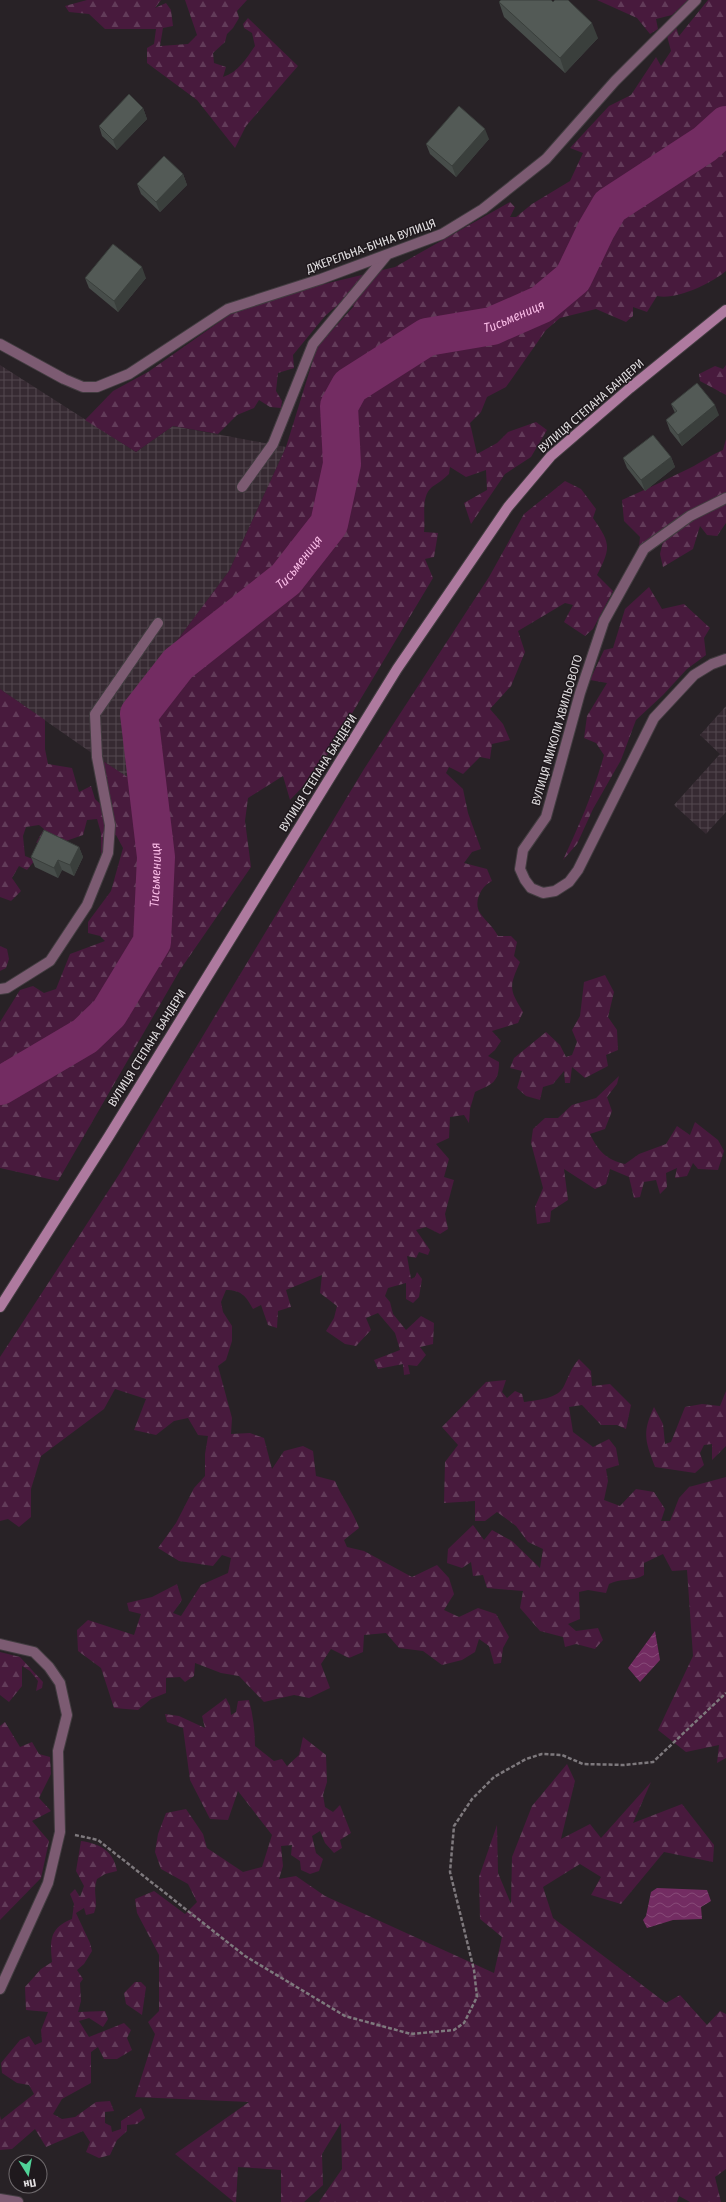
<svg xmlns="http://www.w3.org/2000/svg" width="726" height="2202" font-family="'Fira Sans Condensed',sans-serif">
	<defs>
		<pattern id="industrial-grid" width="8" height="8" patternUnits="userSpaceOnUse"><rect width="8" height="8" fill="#362a32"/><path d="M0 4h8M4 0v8" fill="none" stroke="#53484f"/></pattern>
		<pattern id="forest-firs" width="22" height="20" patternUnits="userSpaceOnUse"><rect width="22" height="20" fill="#481a3d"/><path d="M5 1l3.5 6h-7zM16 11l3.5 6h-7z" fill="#623b59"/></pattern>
		<pattern id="water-waves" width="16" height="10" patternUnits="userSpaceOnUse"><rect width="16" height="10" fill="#732c62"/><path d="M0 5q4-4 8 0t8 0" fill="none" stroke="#874a78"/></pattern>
	</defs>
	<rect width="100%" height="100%" fill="#282226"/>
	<path fill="url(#industrial-grid)" d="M0,365l136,87 37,-26 113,21 -57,124 -98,131 1,79 -132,-92z
		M726,706v106l-20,22 -32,-29 46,-51 -20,-19z"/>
	<path fill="url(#forest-firs)" d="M87,0h74l-6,8 11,-5 5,7 2,16 -10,2 -3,18 28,-2 9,-9 -12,-35h62l-10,11 2,7 -6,10 -6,6 -2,8 -12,11 1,10 12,4 -3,10c15,-5 23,-18 32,-31l-3,-13 -8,-5 -1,-4 5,-6 50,48 -52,60 -11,22 -38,-48 -50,-37v-15l7,-4 2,-15h-51l-16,-15 -20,-2 -4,-6z
		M597,0h91l-16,15 -16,4 2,10 -8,5 -13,-16z
		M708,0h18v271c-16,13 -49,29 -69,25l-10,16 -14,-5v9l-7,6 -30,-13 -36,9 -14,12 -40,57 -19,10 -6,15 -11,11 7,31 20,-11 11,-11 28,-10 11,8 -16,27 -26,17 -34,50 -7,-21 23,-13 -1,-20 -20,7 -16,-10 -1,7c-5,5 -11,9 -17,13 -12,10 -6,31 -8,45l14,1 -4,24 -9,2 8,19 -116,194 -27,28 -7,-24 -35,22 -3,23 6,46 -71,103 -122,211 -58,-13v-146l20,-32 13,-4 11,7 12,-4 14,-35 35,-13 -5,-5 -12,-3v-11l23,-31 12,-43 -7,-13 -9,2 -2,17h-4v-21l-4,-14 -10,1 -4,15 -17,6 -20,-1 -10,3 8,-14 -5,-4 -13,2 -3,9 2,20 10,4 -8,10 -8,-4 -7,12 9,13 -10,10 -11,-4v-208l45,31v29l3,15 24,4 7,24 12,-6 4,13 18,17 -10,-55 29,19 -1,-78 98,-131 57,-124 31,-100 37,-41 -13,-4 -16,14 -32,39 1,13 -16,5 -2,18 6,10 -1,7 -11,-1 -11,-7 -5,8 -17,7 -19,19 -45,-8 -37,26 -51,-32 28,-29 35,-19 84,-59 59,-21 104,-25 115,-65 5,5 -5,10h6l16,-13 38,-23 13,-28 -13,-5 39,-42 22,-11 25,-38 5,9 10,-15 -4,-15 9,-9 3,9z
		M726,365v30l-26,-14 -1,-7 16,-8 8,3z
		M726,439v84l-9,13 -10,-1 -7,-9 -7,23 -30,18 -3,-13 3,-13 -24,6 1,-10 -16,-16 -2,-21c23,-10 45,-21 68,-32 12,-6 21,-13 33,-18z
		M565,481l16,8 15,20 -3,9c18,26 18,29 4,57l16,16 -20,38 -8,7 -21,-14 9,-17 -8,-2 -47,28 7,21 -14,34 -21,23 13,15 7,16 -18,4 -2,15 -10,-2 -17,17 -14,-7 -3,6 17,16 5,24 13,36 -9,3 -8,11 23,6 5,12c-11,5 -19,21 -12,32 6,9 12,12 18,23h13l6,6 -3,14 6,6c-11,25 -11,27 3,50l-5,11 -26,8 9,10 -6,9 -7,6 11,6c0,21 -7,22 -24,30l-5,17 -1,14 -5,-8 -14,2 -1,21 -13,6 13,15 -5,18 10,3 -9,34 3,15 -8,5 -14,-7 -10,3 14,20 -2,5 -9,-3 -3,6 -9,-2 4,23 4,-2 2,-5 5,7 -3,18 -6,6 -7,-4v-16l-18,5 -3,8 5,6 3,12 13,16 15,-14 13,7 -1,21 -13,3 6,8 -9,11 -9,-1 2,9 -6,1 -1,-11 -25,5 -4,-9 26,-10 -5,-17 -17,-20 -12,5 5,12 -15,16 -11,-2 -19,-13 8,-13 3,-12 -17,-13 2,-18 -36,15 5,17 -13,4 -1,17 -9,-3 -7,-20 -8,4c-7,-13 -12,-19 -27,-19l-5,12 2,10 9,14v15l-6,19 -8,6 14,52 -1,16 19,-1 14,5 8,31 12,-18 19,-5 10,5 3,25 19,5c7,17 18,30 24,47l-15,12 3,7 17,4 48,26 25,-12 12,13 5,16 -10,16 15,7 19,-9 18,6 13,23 -6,11 -2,15 -7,1 -5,-18 -10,-7 -4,13 -13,8 -20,5 -19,-14 -24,-3 -13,-15 -22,2 -1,17 -14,6 -18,-9 -10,15 9,24 -21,10 -15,-3 -30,7 -25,-26 -18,-3 -26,-10 -1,13 -9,6 -5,-5 -14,1v15l-15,6 -13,11 -24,-2 -13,-40 -23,-17 -1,-21 11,-10 46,15 7,-21 -12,-3 -2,-8 25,-6 25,-13 5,16 -9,13 8,3 20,-31 27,-12 3,-15 -9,-3 -9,11 -34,-5 -21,-13 18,-25 18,-35 11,-12v-22l3,-18 -10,-1 -10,-17 -14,3 -18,14 -22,-5 12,-31 -31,-10 -11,20 -63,47 -10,33v28l-12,10 -11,-8 -8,2v-164l122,-187 242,-401 125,-192 35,-63z
		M649,587l13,22 22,-5 26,24 -6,10 2,17 -19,14 -24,26 -27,25 -15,40 -28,49 -16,35 -14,16c16,-34 31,-69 41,-105l-8,-12 -12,-5 3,-22 20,-33 -17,-3 14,-30 9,-2 12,-39z
		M0,946l7,3 2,10 -3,9 -6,3z
		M605,975l9,17 -6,25 9,13 1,20 -12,5 2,11 -23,12 -13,-11 -2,16h-5l-1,-12 -11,13 -10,3 -3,13 -14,-4 -9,-8 5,-17 -12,-3 4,-10 32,-26 14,13 6,12 6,-2 5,-13 -5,-12 8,-14 4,-34z
		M619,1076l-2,8 -10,13 5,14 -7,18 -15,5c8,17 17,26 35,30l14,-10 27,-10 11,-18 13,9 5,-13 23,18 6,11 -6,19 -20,-1 -5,-6 -6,13 -12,2 2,-10 -11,5 1,14 -7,7 -4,-14 -12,2 -4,15 -6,1 -5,-21 -19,-8 -4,15 -11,5 -31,-20 4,31 -17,11 -1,11 -13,2 -2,-17 8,-19 -12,-45 2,-14 12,-11h13l14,-13 24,-7z
		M579,1359l12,12 1,15 18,-2 21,21 -5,24 -9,-4h-16l-19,-20 -13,2 4,25 20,15 16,-8 7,9 3,17 -13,4 2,12 -4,19 16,6 16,-17 18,3 11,17 -4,12h9l9,-23 10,-11 37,-10v281l-9,5 2,-18 -33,7 -28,-22 35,-74 -6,-86 -15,1 -9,-17 -19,9v12c-11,7 -24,3 -35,9l-3,9 -18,-3 -9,2 1,27 -12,5 8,7 22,-3 5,12 -8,9 -19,-5 -11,3 -2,-10 -23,-6 -20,-23 3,-17 -36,-3 -4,-13 -10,1 -2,-14 -9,6 -15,-5 1,-14 25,-24 11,15 8,-10 20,11 28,27 3,-19 -15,-7 -12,-16 -19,-14 -12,9h-10v-20l-31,2 1,-41 13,-17 -16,-18 44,-45 20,-2 -4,12 5,6 8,-7 7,3 2,8c13,-2 34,-3 40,-16 5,-10 7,-18 15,-27z
		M726,1391v55l-14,14v-16l-8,1 -4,8 4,12 -9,8 -40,-6c-10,-27 -13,-34 -1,-60l9,17 2,20 6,-2 14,-35 17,-3 18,2z
		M0,1652l20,5 23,25 -1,6 -6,3 2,-10 -8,-10 -8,-5v20l-13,16 -9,-7z
		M226,1698l4,8 1,9 5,-3 2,-11 11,-1c4,15 6,31 6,46l19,15 8,-2 5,7 12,-11 4,-18 23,18 1,27 -4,13 2,12 8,5 7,-7 11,28 -11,7 2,8 -8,5 -9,-10 -5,-12 -8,5 4,17 7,6 -4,12 -9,3 -9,-4 -1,-9 -9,-6 1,-10 -11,1 2,20 -4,13 17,-3 29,20 169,77 8,-36 -22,-18 -1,-42 18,-52 1,48 13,31 1,-47 20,-51 35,-42 8,17 -14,58 29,-15 11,14 50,-56 -18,41 49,-19 32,41 -1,17 -49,-10 -43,52 -30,-9 10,-18 -21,-13 -37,23 10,31 113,85 14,-8 27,30 13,-14 6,3v155l-11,8 6,25h-31l-11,-6 -2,6h-358l23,-33 -1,-46 -19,31 1,31 -19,17h-23v-32l-43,-3 -2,35h-2l-59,-48 74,-52 -114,-5 20,-63 -7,-12 11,-11v-56l-22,-42 -2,-14 19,-8 31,23 12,-12 -9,-18 -27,-15 -6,-17 3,-18 8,-21 20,-4 17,25 4,14 36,24 19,-5 10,-32 -34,-44 -10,29 -18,-1 -20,-39 -7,-52 -16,-6 -2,-8 14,2 26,12 -3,-12z
		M5,1722l15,25 12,-5 7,12 11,3 1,17 -12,24 12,13 -19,10 17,20 -8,37 -41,42v-194z
		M81,1841c20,3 32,10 36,30l-12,3 -8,5c-5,15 2,21 -3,34l-8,2 -2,-7 -8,5 14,30 2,8 -8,13 -7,6 6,9 -3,4 1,18 -3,11 27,-1 3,8 -5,8 -14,-9 -10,3 10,16 35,-14 7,7 -4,8 5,12 -15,9h-13l-6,-12 -7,5v31l-29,16 -9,15 9,5 13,-2 21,-15 14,-1 4,10 -9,1v11l6,3 1,6 9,-3v-8l20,-13 4,10 -8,6 -10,1v6l-10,9 -7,15 -11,3 -13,-6 4,-10 -7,-11 -37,16 -11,-18 -23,20 -12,1v-34l1,4 33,-26 -5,-9 -12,-2 -15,-10 -1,-10 19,-23 9,-4 6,9 7,-3 -1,-12 7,-18 -22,-2 -1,-23 16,-18 11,-7c-2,-21 -3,-34 20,-43l2,-15 -4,-10 5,-5 5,8 4,-11 -8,-15z
		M135,1982h6l5,5 -4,28 -16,-11 -2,-11z"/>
	<path fill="url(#water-waves)" d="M655,1631l5,29 -20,22 -12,-14z
		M657,1888l50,2 4,11 -10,6 1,12 -29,1 -26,8 -4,-8 3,-4 5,-24z"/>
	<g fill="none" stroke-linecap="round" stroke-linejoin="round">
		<path stroke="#732c62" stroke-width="38" id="s1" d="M0,1086l85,-50 24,-23 43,-71 4,-85 -17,-143 39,-50 108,-85 43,-55 13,-60 -3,-58 11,-20 77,-49 65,-11 50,-22 31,-26 23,-48 14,-24 95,-62 21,-19"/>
		<g stroke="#423c40" stroke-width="12">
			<path id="service" d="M242,487l31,-43 40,-100 73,-88
				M0,989l7,-1 43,-27 37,-56 21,-52 2,-28 -13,-68 -2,-43 63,-91
				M0,1644l34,8 15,15 11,16 7,32 -9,36 2,81 -12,51 -48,106
				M0,2199l18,3"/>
		</g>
		<g stroke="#423c40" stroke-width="12">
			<path id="minor" d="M0,344l64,35 19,8h14l32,-13 99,-65 93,-30 121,-45 41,-25 63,-50 69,-78 81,-81
				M726,498l-36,18 -46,33 -40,72 -24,72 -34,124 -23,33 -3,19 5,11 6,8 12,5 12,-2 14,-9 9,-12 76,-152 40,-43 18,-11 14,-5"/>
		</g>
		<g stroke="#423c40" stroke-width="12">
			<path id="secondary" d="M0,1307l109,-171 288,-467 111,-162 43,-51 79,-68 96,-78"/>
		</g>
		<path stroke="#7e797d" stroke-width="2.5" stroke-dasharray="4 2" stroke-linecap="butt" d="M75,1835l23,5 147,116 100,60 66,18 43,-4 10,-7 13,-26 -3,-27 -24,-98 4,-46 18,-27 22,-22 32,-18 16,-5 20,1 21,9 41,1 29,-3 73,-69"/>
		<use href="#service" stroke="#7c5b72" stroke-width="10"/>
		<use href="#minor" stroke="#7c5b72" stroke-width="10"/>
		<use href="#secondary" stroke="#ae7a9f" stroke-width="10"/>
	</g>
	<path fill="#474d4a" d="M499,2l99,36 -33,35 -61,-56z
		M143,108l4,11 -30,31 -15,-14 -3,-10z
		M489,139l-33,38 -26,-23 -4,-10z
		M183,174l4,11 -27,27 -19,-18 -4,-10z
		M85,278h61l-28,34 -29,-24z
		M671,404l48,11 -37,31 -12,-15 -4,-11 9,-7z
		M671,457l4,10 -30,24 -18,-23 -4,-10z
		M79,847l4,10 -9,19 -12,-6 -4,8 -23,-11 -4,-10z"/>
	<path fill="#3a3f3c" d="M592,23l6,15 -33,35 -5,-15z
		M143,108l4,11 -30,31 -4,-10z
		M485,129l4,10 -33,38 -4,-11z
		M183,174l4,11 -27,27 -4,-10z
		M142,267l4,11 -28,34 -4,-11z
		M715,405l4,10 -37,31 -4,-11z
		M671,457l4,10 -30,24 -4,-11z
		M79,847l4,10 -9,19 -4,-11z
		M58,860l4,10 -4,8 -4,-10z"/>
	<path fill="#535a56" stroke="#3a3f3c" d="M501,0h50l2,2 2,-2h13l24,23 -32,35 -61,-56z
		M129,94l14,14 -30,32 -14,-14z
		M459,106l26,23 -33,37 -26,-22z
		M164,156l19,18 -27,28 -19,-18z
		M113,244l29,23 -28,34 -29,-23z
		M697,383l18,22 -37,30 -12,-15 11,-9 -6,-7z
		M653,435l18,22 -30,23 -18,-22z
		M44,830l35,17 -9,18 -12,-5 -4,8 -23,-11z"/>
	<g text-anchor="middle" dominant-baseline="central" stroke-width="3" stroke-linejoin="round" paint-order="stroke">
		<g font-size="12" fill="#e1dee0" stroke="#1f191d">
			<text transform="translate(371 246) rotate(-20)">ДЖЕРЕЛЬНА-БІЧНА ВУЛИЦЯ</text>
			<text transform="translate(591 406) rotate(-41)">ВУЛИЦЯ СТЕПАНА БАНДЕРИ</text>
			<text transform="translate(557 730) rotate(-74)">ВУЛИЦЯ МИКОЛИ ХВИЛЬОВОГО</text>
			<text transform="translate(318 773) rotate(-58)">ВУЛИЦЯ СТЕПАНА БАНДЕРИ</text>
			<text transform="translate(147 1048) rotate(-58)">ВУЛИЦЯ СТЕПАНА БАНДЕРИ</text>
		</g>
		<g font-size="13" font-style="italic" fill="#fabce7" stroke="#1f191d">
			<text stroke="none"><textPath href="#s1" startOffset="1038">Тисьмениця</textPath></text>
			<text stroke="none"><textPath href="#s1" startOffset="666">Тисьмениця</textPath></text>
			<text stroke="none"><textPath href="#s1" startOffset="282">Тисьмениця</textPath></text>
		</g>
	</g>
	<g transform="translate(28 2174) rotate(169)"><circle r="19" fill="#1f191d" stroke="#6d686b"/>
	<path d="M0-3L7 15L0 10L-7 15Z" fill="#50d398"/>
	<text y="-6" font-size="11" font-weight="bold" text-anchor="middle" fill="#e1dee0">Пн</text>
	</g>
</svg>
